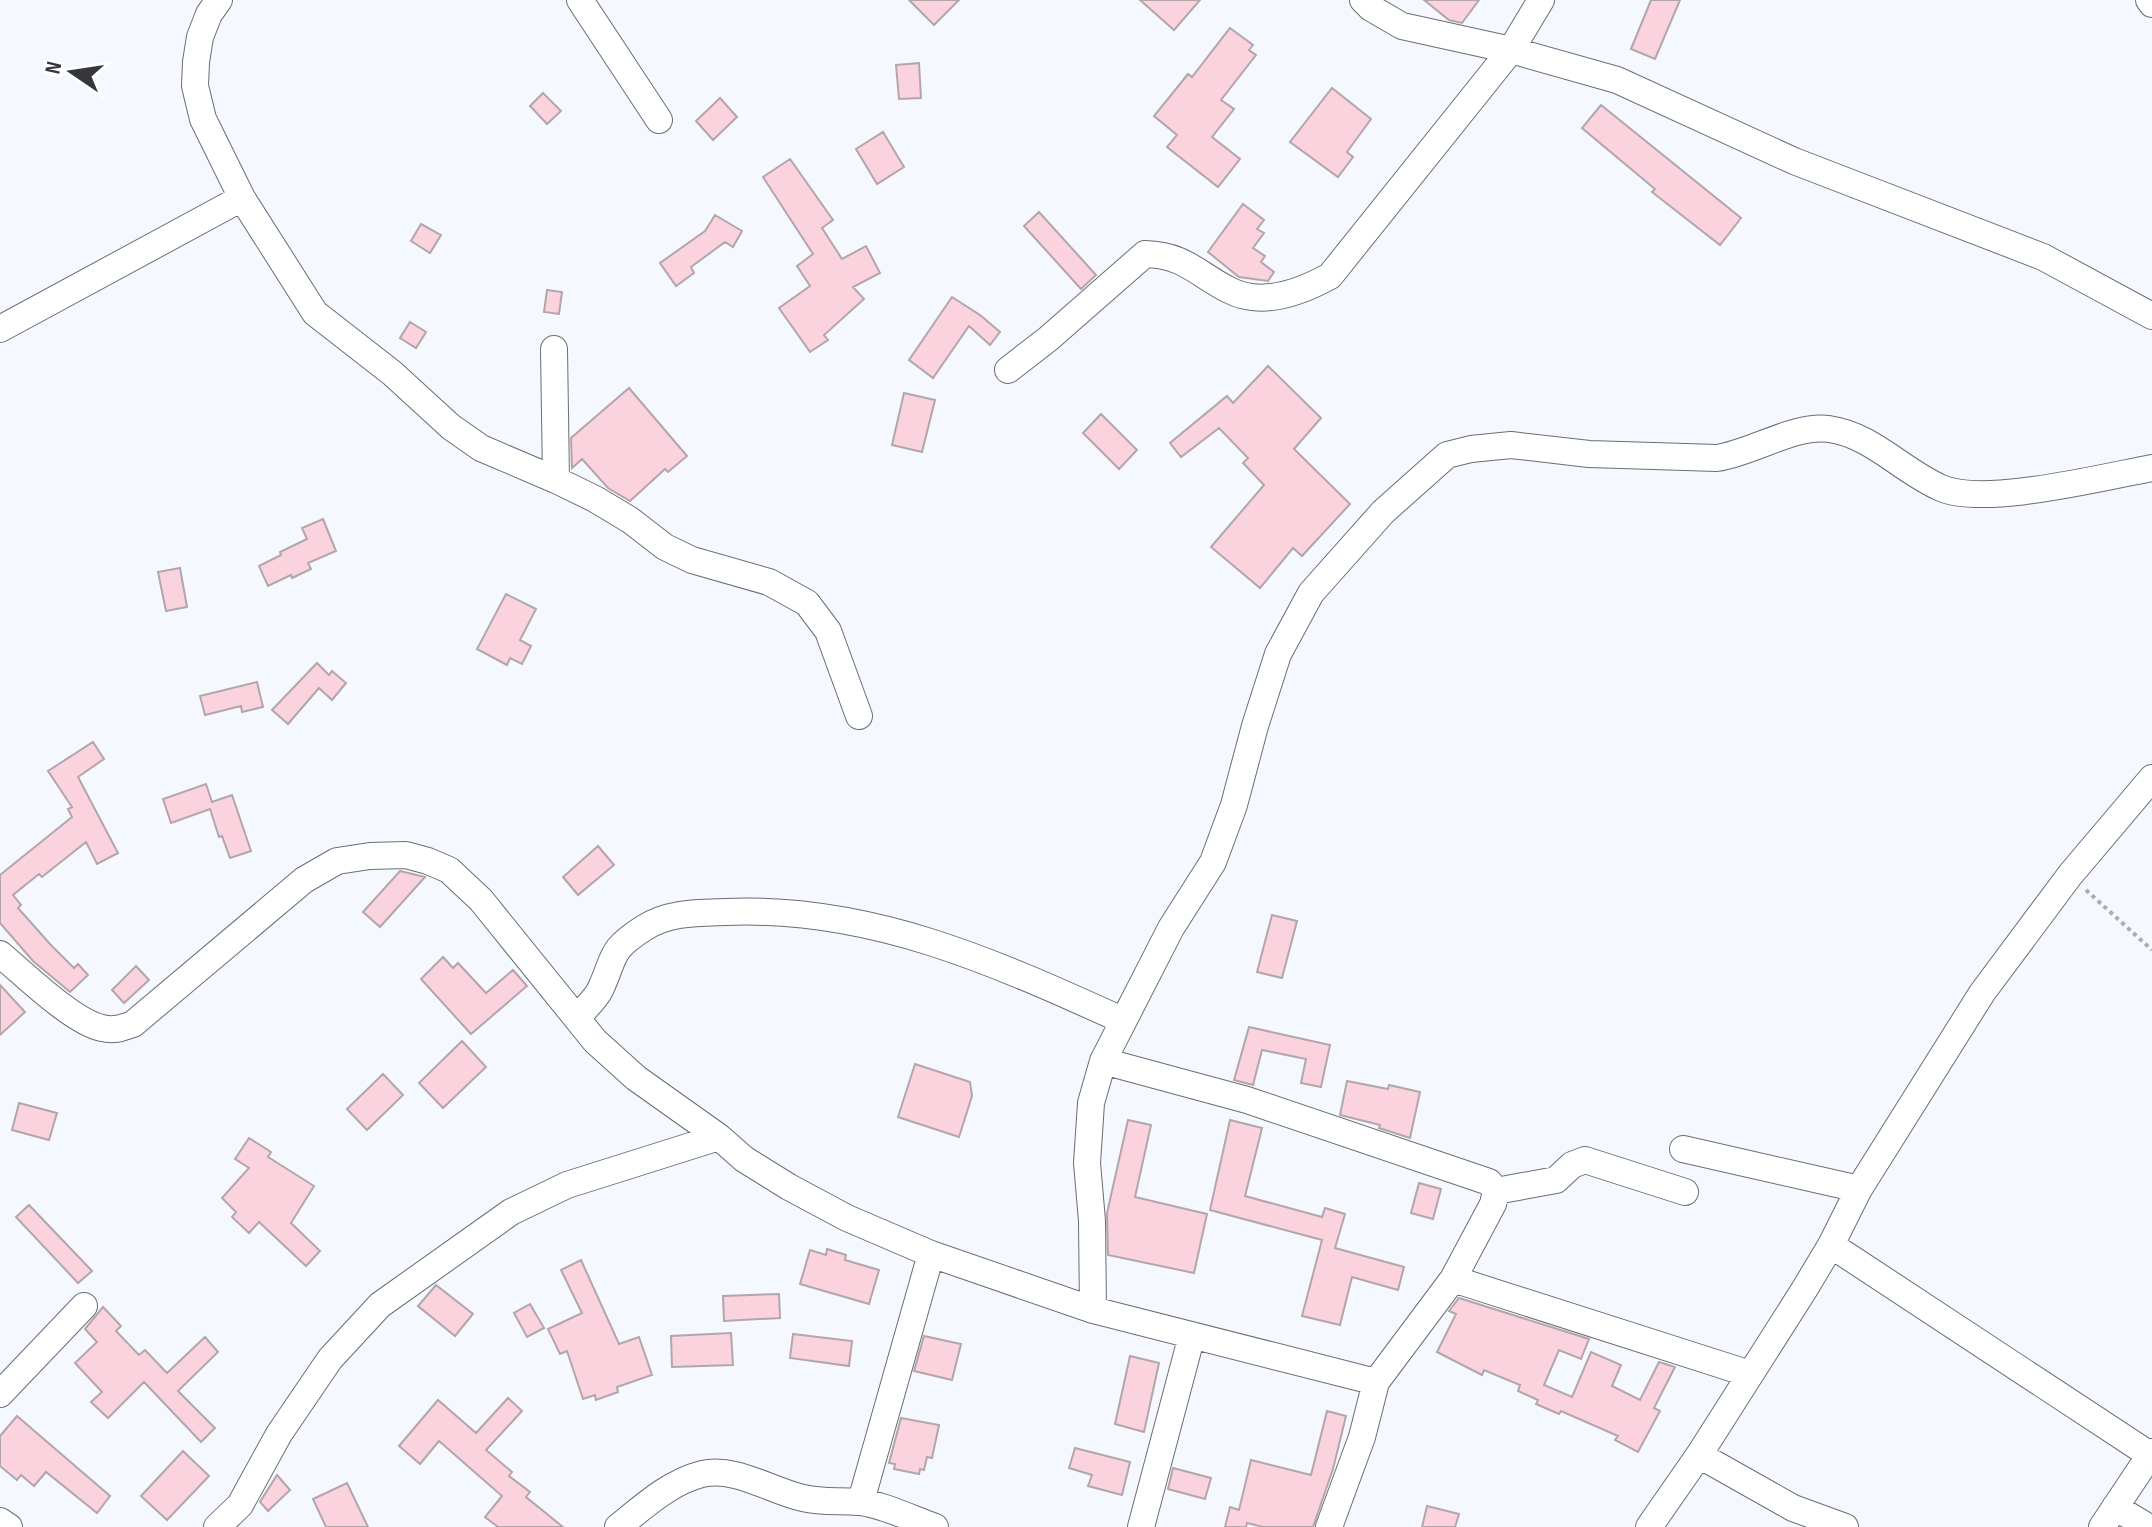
<svg xmlns="http://www.w3.org/2000/svg" width="2152" height="1527" font-family="'Sofia Sans Condensed',sans-serif">
	<rect width="100%" height="100%" fill="#f5f8fe"/>
	<path fill="#fad3de" stroke="#b3a6aa" stroke-width="2" d="M909,0h50l-25,25z
		M1140,0h60l-26,30z
		M1424,0h55l-17,23 -13,-3z
		M1651,0h29l-25,59 -24,-10z
		M1230,28l23,17 -4,5 7,5 -35,45 13,9 -22,28 28,22 -22,28 -51,-40 10,-12 -23,-19 34,-42 4,3z
		M919,63l2,35 -22,1 -3,-34z
		M1332,88l39,31 -24,33 6,5 -15,20 -48,-35z
		M543,93l18,18 -14,13 -17,-18z
		M720,98l17,19 -24,23 -17,-19z
		M1601,105l140,113 -21,27 -68,-53 3,-3 -73,-61z
		M883,132l21,35 -27,17 -21,-35z
		M790,159l43,61 -11,8 20,31 24,-13 14,27 -27,14 11,12 -40,36 4,5 -18,12 -31,-44 31,-22 -13,-20 16,-12 -50,-77z
		M1243,204l21,16 -7,9 7,4 -11,15 12,8 -4,6 13,10 -6,9 -29,-4 -31,-25z
		M1039,212l57,63 -15,14 -57,-63z
		M715,215l27,16 -9,16 -8,-5 -34,25 3,6 -18,13 -16,-23 45,-32z
		M421,224l20,11 -11,18 -19,-12z
		M547,290l15,2 -3,22 -15,-2z
		M952,297l28,18 20,17 -10,13 -21,-19 -36,52 -24,-18z
		M410,322l16,10 -10,16 -16,-10z
		M1268,366l53,52 -27,31 56,55 -48,52 -9,-8 -33,40 -49,-41 53,-62 -21,-22 5,-5 -29,-30 -38,29 -11,-14 57,-47 6,7z
		M629,388l58,68 -19,16 -3,-3 -35,32 -22,-13 -26,-29 -10,9 -1,-30z
		M904,393l31,7 -13,52 -30,-7z
		M1101,414l36,36 -18,19 -36,-36z
		M323,519l13,32 -28,12 3,6 -19,9 -1,-3 -23,11 -9,-20 22,-11 -1,-3 27,-13 -5,-11z
		M180,568l7,39 -21,4 -8,-39z
		M506,594l30,15 -16,31 11,6 -9,18 -12,-6 -3,7 -30,-16z
		M317,663l12,12 3,-4 14,12 -14,17 -13,-12 -31,36 -16,-14z
		M257,682l6,25 -21,5 -1,-6 -36,9 -5,-19z
		M93,742l11,17 -26,18 40,76 -21,11 -11,-22 -44,35 -3,-3 -26,21 8,10 -3,3 32,36 24,24 4,-4 10,11 -18,17 -37,-31 -33,-38v-48l72,-58 -4,-8 4,-2 -24,-36z
		M206,784l6,18 20,-7 19,56 -21,7 -8,-22 -3,1 -9,-28 -39,14 -8,-24z
		M598,846l16,19 -36,30 -15,-18z
		M400,871l25,6 -45,50 -17,-15z
		M1272,915l25,6 -15,57 -25,-6z
		M443,957l10,11 5,-5 28,30 27,-23 14,16 -56,48 -50,-55z
		M136,966l13,14 -25,23 -12,-13z
		M0,985l25,27 -25,23z
		M1249,1027l81,18 -9,42 -20,-4 5,-24 -44,-9 -9,35 -19,-5z
		M462,1041l24,26 -43,41 -24,-25z
		M915,1064l55,18 2,14 -13,41 -61,-20z
		M383,1074l20,21 -36,35 -20,-21z
		M1347,1081l41,8 1,-4 31,7 -10,46 -31,-10 1,-3 -40,-10z
		M19,1103l38,10 -8,27 -37,-10z
		M1128,1120l23,5 -16,72 72,17 -13,59 -86,-18 -1,-42z
		M1230,1120l32,8 -17,68 77,21 3,-9 20,6 -10,34 69,19 -6,23 -46,-13 -12,48 -38,-9 20,-76 -112,-30z
		M249,1138l22,14 -3,5 46,29 -23,37 29,28 -14,15 -47,-44 -10,11 -17,-16 4,-5 -14,-14 27,-30 -14,-9z
		M1419,1183l22,6 -8,30 -22,-6z
		M29,1205l63,66 -14,12 -62,-66z
		M827,1249l19,6 -1,5 34,10 -10,34 -69,-20 10,-34 16,5z
		M581,1260l38,84 20,-7 13,38 -35,12 1,5 -22,8 -1,-5 -12,4 -16,-48 -7,3 -12,-25 34,-16 -21,-43z
		M436,1285l37,29 -18,22 -37,-30z
		M779,1294l1,24 -56,3 -1,-25z
		M1459,1298l130,41 -8,20 -22,-9 -15,35 28,12 19,-45 30,13 -9,21 28,14 19,-38 16,5 -21,41 6,3 -22,41 -23,-12 3,-4 -57,-25 -2,3 -23,-10 2,-4 -20,-9 2,-6 -36,-15 -2,5 -45,-23 19,-38 -7,-3z
		M530,1304l14,24 -17,9 -13,-24z
		M103,1307l18,19 -5,5 23,24 6,-5 22,23 38,-36 13,15 -40,39 37,37 -14,14 -57,-60 -36,36 -17,-16 11,-10 -27,-29 22,-21 -12,-13z
		M731,1333l2,32 -61,2 -1,-31z
		M793,1334l59,7 -3,25 -59,-8z
		M924,1336l37,8 -9,36 -38,-9z
		M1130,1356l29,7 -15,69 -29,-8z
		M508,1398l14,13 -36,39 26,22 -3,4 21,16 -4,5 37,30h-65l-13,-10 17,-21 -63,-55 -19,23 -21,-18 39,-46 38,33z
		M1327,1411l19,5 -13,53 -20,58h-50l-16,-4 -1,4h-21l5,-20 9,3 12,-50 60,15z
		M17,1416l93,80 -13,17 -51,-41 -12,14 -13,-11 -4,5 -17,-14v-30z
		M901,1418l38,7 -7,33 -5,-1 -3,13 -4,-1 -1,5 -25,-5 1,-5 -6,-1z
		M1075,1448l55,14 -8,33 -34,-9 4,-11 -23,-7z
		M183,1451l26,25 -42,44 -26,-24z
		M1173,1468l38,10 -6,21 -37,-10z
		M277,1475l13,15 -22,21 -8,-9z
		M347,1483l21,44h-42l-13,-28z
		M1427,1506l32,8 -4,13h-33z"/>
	<g fill="none" stroke-linecap="round" stroke-linejoin="round">
		<g stroke="#6a6d77" stroke-width="28">
			<path id="minor" d="M219,0l-10,14 -9,23 -4,25 -1,24 8,33 39,79 73,115 77,60 59,54 30,21 75,32 39,19 35,21 35,27 27,13 77,22 38,21 21,28 31,85
				M580,0l79,120
				M1363,0l8,8 31,18 109,24 106,30 177,81 249,96 109,59
				M2149,0l3,4
				M0,329l242,-131
				M554,349l2,131
				M1008,370l40,-31 97,-85c40,1 52,20 84,36 32,17 72,2 101,-14l181,-226 30,-50
				M0,954c24,20 73,68 102,74 12,3 20,0 31,-4l171,-144 33,-19 33,-5 36,-1 22,6 21,9 32,30 114,141 41,37 83,59 25,22 45,28 58,31 84,36 162,56 283,72
				M577,1018c7,-9 18,-18 23,-28 16,-34 8,-39 44,-62 25,-16 54,-15 82,-16 144,-6 268,50 396,108
				M1103,1061l144,39 242,82 7,9
				M1683,1149l176,40
				M1496,1191l60,-11 16,-15 13,-5 100,32
				M1831,1245l319,210
				M1453,1279l297,95
				M1093,1310l-1,-89 -5,-58 4,-60 12,-42 68,-133 42,-66 21,-57 21,-79 23,-72 33,-61 72,-81 64,-57 24,-6 40,-4 78,9 128,4c35,-5 78,-34 112,-29 43,6 73,42 112,59 43,19 162,-11 211,-20
				M0,1394l84,-88
				M1699,1455l94,53 52,19
				M861,1501l70,-247
				M2115,1507l33,20
				M0,1521l9,6
				M217,1527l23,-22 39,-71 51,-75 50,-54 131,-93 56,-27 152,-48
				M618,1527c25,-20 52,-45 84,-53 33,-8 69,17 101,24 21,5 36,2 56,4 20,1 56,18 76,25
				M1141,1527l51,-192
				M1329,1527l33,-90 14,-55 77,-103 40,-75 3,-13
				M1649,1527l50,-72 105,-165 27,-45 28,-56 123,-196 88,-118 82,-97
				M2102,1527l50,-75"/>
		</g>
		<path stroke="#abadb2" stroke-width="4" stroke-dasharray="4 4" stroke-linecap="butt" d="M2086,890l66,60"/>
		<use href="#minor" stroke="#fff" stroke-width="26"/>
	</g>
	<g transform="translate(72 72) rotate(283)" stroke="#ffffff" stroke-width="6" paint-order="stroke">
	<path d="M0-6L14 30L0 20L-14 30Z" fill="#36373c"/>
	<text y="-12" font-size="22" font-weight="bold" text-anchor="middle" fill="#36373c">N</text>
	</g>
</svg>
